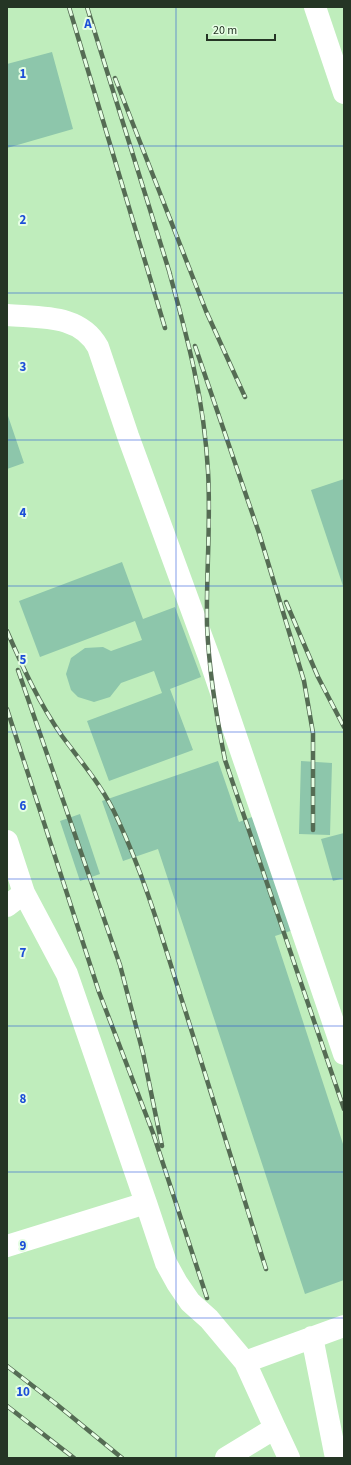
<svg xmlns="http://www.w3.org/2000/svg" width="351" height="1465" font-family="'Source Sans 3',sans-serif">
	<rect width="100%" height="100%" fill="#cef6cb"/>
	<path fill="#bfedbc" d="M7,7h337v1451h-337z"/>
	<path fill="#8dc6ab" d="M52,52l21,77 -66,19v-84z
		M7,413l17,50 -17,6z
		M344,479v110l-33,-99z
		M122,562l21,57 32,-12 26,70 -31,12 23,61 -84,31 -22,-60 75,-28 -8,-22 -33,12 -11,14 -16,5 -16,-5 -7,-7 -5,-16 5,-16 14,-10 18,-1 8,4 31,-11 -7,-19 -95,36 -21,-56z
		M218,761l21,61 29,-11 38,115 -31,10 69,211v133l-39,14 -147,-445 -35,12 -21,-60z
		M301,761l31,2 -2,72 -31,-1z
		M80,814l20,60 -20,7 -20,-60z
		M344,833v45l-11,3 -12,-42z"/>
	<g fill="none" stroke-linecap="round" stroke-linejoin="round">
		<path stroke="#fff" stroke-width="22" d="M315,7l29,86
			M7,315c34,3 73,-1 91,32l30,89 81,221 135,397
			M7,841l17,52 43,81 79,229
			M7,906l17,-13
			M7,1246l139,-43 20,60 11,20 13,19 19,17 36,43 99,-36
			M312,1337l24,121
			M275,1428l14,30
			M226,1458l49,-30 -30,-66"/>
		<g stroke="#556c54" stroke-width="4.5">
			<path id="rail" d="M69,7l96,321
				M87,7l83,267
				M115,78l91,233 39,86
				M169,271c19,69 35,128 39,200 3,52 -2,103 -1,154 2,46 9,90 18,135l119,349
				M195,346l64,187 45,148 9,52v97
				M286,602l32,75 26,50
				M7,631c16,37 32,72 55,105 20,27 42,52 56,84 29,62 47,128 68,193 27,85 53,171 80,256
				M18,670l102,295 23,88 19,93
				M7,709l92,283 54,141 54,165
				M7,1366l48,37 67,55
				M7,1406l67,52"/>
		</g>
		<use href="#rail" stroke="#e6fee4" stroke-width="3" stroke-dasharray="9" stroke-linecap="butt"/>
	</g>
	<path fill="none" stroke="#1d4ed8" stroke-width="1" stroke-opacity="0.55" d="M176,7v1451M7,146h337M7,293h337M7,440h337M7,586h337M7,732h337M7,879h337M7,1026h337M7,1172h337M7,1318h337"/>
	<g font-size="13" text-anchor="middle" font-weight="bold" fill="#1d4ed8" stroke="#e6fee4" stroke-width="4" stroke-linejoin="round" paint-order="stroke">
		<text x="88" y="28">A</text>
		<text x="23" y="78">1</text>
		<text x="23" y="224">2</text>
		<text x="23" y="371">3</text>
		<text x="23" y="517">4</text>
		<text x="23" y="664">5</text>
		<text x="23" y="810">6</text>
		<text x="23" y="957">7</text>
		<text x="23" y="1103">8</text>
		<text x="23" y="1250">9</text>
		<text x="23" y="1396">10</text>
	</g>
	<rect width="351" height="1465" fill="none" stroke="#253525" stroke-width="16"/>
	<path d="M207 34v6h68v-6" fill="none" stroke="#253525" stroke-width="2"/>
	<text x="213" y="34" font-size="12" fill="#253525" stroke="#e6fee4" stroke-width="3" paint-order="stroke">20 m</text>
</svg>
